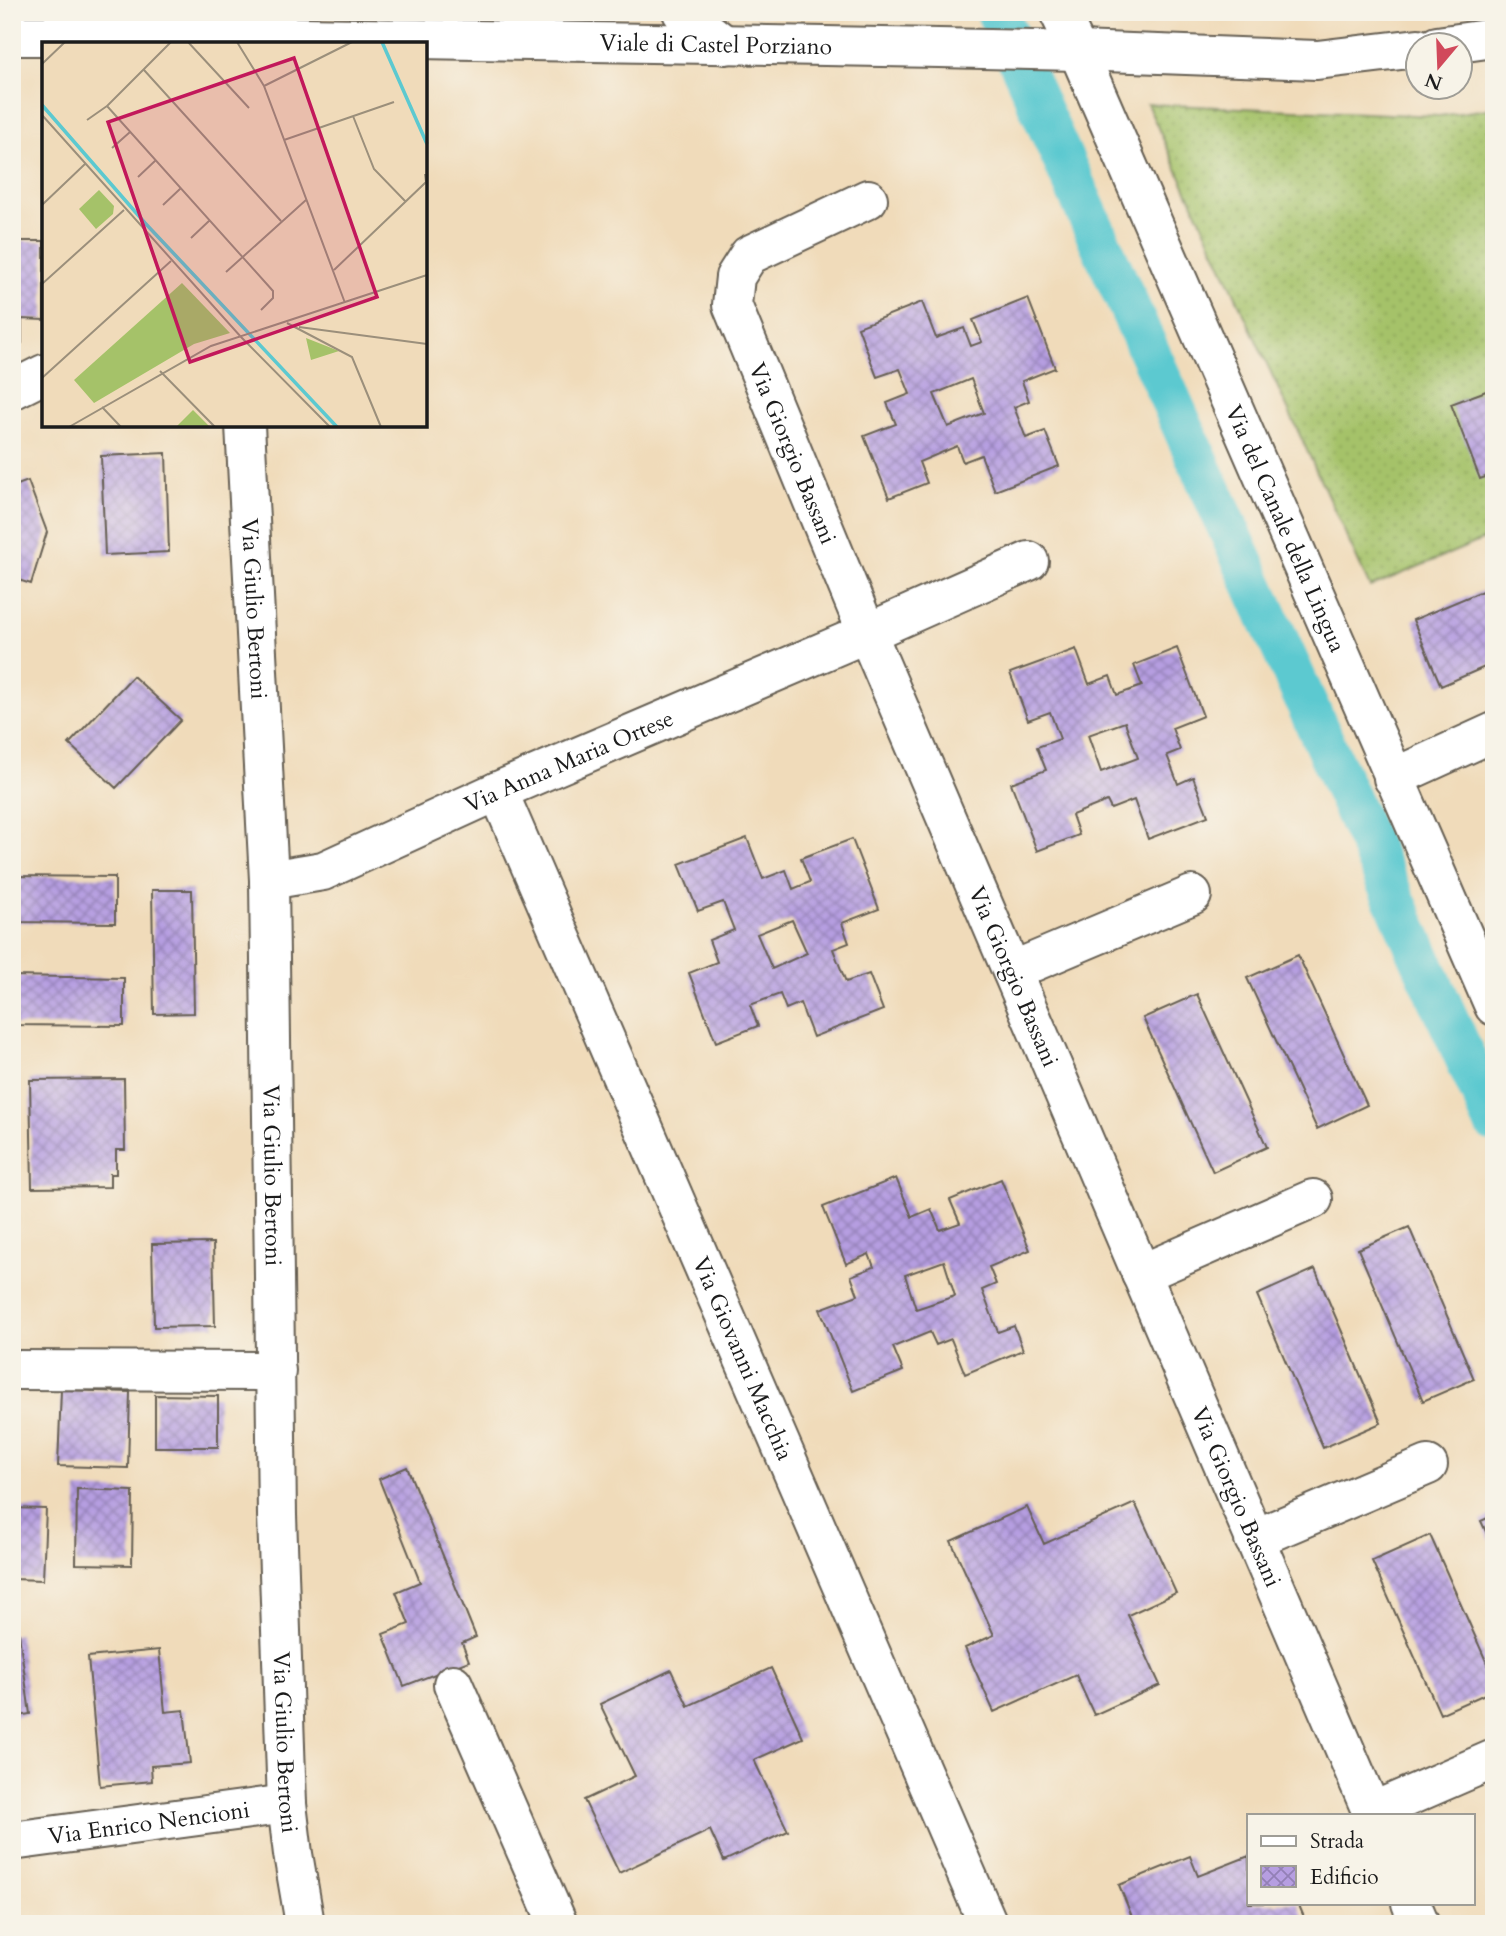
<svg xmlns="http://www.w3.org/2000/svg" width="1506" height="1936" font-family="Cardo,serif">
	<defs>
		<pattern id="grass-dots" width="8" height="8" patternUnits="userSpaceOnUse" patternTransform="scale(1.75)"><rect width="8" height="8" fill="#a5c269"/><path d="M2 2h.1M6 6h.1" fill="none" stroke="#8da65a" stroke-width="1.8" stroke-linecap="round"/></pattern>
		<pattern id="building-cross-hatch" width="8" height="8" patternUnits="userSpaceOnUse" patternTransform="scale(1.75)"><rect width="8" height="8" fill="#b69ee1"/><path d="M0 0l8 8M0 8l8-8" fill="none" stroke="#9380b6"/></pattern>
	</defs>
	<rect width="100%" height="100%" fill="#f7f3e8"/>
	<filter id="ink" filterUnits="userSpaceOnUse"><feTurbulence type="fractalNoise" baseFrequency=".0143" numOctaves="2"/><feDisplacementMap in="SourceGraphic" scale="14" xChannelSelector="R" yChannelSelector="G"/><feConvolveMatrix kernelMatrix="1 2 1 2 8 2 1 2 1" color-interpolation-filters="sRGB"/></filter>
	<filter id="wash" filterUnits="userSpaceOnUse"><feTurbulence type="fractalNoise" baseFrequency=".00686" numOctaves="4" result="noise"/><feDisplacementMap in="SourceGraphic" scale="28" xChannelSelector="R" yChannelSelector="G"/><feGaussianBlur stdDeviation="1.57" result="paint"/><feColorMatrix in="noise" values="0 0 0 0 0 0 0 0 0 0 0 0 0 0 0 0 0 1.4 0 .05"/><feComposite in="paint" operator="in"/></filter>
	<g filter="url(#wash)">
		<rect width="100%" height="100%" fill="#f0dbba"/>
		<path fill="url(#grass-dots)" stroke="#606f42" stroke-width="2" d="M1147,104l292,12 55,-8v280l-43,16 43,70v61l-124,52z"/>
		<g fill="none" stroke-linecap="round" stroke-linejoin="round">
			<path stroke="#5cc9d0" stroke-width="42" d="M997,12l497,1110"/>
		</g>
		<g id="blocks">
			<path fill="url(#building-cross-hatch)" fill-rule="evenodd" d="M12,241h32v79l-22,-1v24h-10z
				M1028,298l27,70 -33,13 7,20 -15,6 12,31 19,-7 14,35 -64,25 -14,-36 -18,7 -6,-16 -38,16 8,21 -38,15 -25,-62 32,-12 -9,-21 23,-9 -10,-25 -23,8 -19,-50 64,-25 14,36 28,-10 7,18 11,-4 -9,-22zM971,379l13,34 -36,14 -14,-33z
				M1494,388v86l-14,5 -29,-75z
				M166,453l3,99 -64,3 -4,-99z
				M28,481l19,51 -16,52 -19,-6v-91z
				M1494,586v77l-53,23 -28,-66z
				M1177,648l26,68 -31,12 8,22 -13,5 11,29 15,-7 15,39 -60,23 -14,-39 -23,9 -4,-8 -35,14 7,20 -42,16 -26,-68 35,-13 -9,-23 23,-8 -10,-27 -22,8 -18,-47 66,-24 13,35 21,-8 7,19 25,-9 -8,-21zM1125,722l13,36 -37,14 -13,-37z
				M133,676l48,44 -65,68 -47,-44z
				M747,838l16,41 23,-9 7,19 17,-7 -9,-24 51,-19 27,70 -37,14 7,20 -16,6 13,33 23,-8 14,36 -70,27 -13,-34 -14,6 -6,-15 -30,11 8,21 -42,16 -27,-69 28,-11 -8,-22 25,-10 -11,-28 -25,9 -19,-47zM792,920l15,33 -35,16 -15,-35z
				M12,876l103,1v46l-103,-1z
				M152,890h40l2,123 -40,1z
				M1298,955l69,150 -50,24 -70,-151z
				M12,976l112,2v48l-112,-1z
				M1197,994l70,153 -54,25 -70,-154z
				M124,1079l1,71h-9v24h-6v13l-78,1 -2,-108z
				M896,1178l16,39 19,-8 9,21 20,-7 -10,-23 51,-21 29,71 -41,17 7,17 -14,6 16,42 16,-6 9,24 -58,24 -14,-35 -15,6 -6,-13 -37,15 10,24 -50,20 -33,-82 38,-14 -7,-19 23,-9 -5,-13 -23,10 -23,-57zM944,1261l11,35 -39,13 -11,-34z
				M1409,1227l65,152 -51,22 -65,-152z
				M213,1243l2,83 -61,1 -2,-83z
				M1315,1269l66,154 -58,25 -66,-153z
				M61,1390l69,2 -2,76 -70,-2z
				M155,1395l63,1v51h-63z
				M407,1467l69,170 -14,6 7,18 -65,25 -21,-52 26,-10 -13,-32 24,-10 -41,-103z
				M77,1489l56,2 -1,74 -56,-1z
				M1135,1503l41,90 -48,22 32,70 -66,30 -18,-40 -82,37 -29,-64 29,-13 -43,-94 76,-34 17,37z
				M12,1508l34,1 -3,71 -31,-1z
				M1494,1515v34l-13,-28z
				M1430,1535l64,144v11l-54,24 -68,-153z
				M19,1634l11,80 -18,3v-82z
				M159,1650l6,62 19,-2 6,53 -39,3 1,15 -52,5 -12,-129z
				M771,1668l32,70 -49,22 34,71 -64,30 -14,-31 -91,43 -35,-73 51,-24 -35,-72 71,-34 17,36z
				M1190,1856l8,20 51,-20v47h49l9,21h-172l-16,-39z"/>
		</g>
	</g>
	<g filter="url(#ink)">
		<use href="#blocks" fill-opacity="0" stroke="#665f53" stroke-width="2"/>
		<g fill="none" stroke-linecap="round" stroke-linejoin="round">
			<g stroke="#665f53" stroke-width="42">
				<g id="minor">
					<path d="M682,12l43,33"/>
					<path id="s1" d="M1059,12l19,39 416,955"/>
					<path id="s2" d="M12,36h234l693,12 139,3 239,9 101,-12"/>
					<path d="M1437,46l57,-8"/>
					<path id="s3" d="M868,199l-119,56 -14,22 -3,28 135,328 506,1182"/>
					<path d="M12,390l32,-16"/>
					<path id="s4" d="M245,425l24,455 8,635 10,289 6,50 12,70"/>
					<path d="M1393,778l101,-46"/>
					<path id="s5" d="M498,791l490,1133"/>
					<path id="s6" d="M269,880l54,-9 175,-80 369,-158 162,-72"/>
					<path d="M1012,971l180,-76"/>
					<path d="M1141,1274l172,-75"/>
					<path d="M12,1370l264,1"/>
					<path d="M1254,1539l174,-74"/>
					<path d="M453,1684l105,240"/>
					<path d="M1372,1812l122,-53"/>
					<path id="s7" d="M12,1841l275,-37"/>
					<path d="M1411,1903l9,21"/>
				</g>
			</g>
			<use href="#minor" stroke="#fff" stroke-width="38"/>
		</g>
	</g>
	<g text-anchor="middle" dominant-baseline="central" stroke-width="6" stroke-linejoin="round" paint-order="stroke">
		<g font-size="23" fill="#1c1c1c" stroke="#f7f3e8">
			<text stroke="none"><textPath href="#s2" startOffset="704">Viale di Castel Porziano</textPath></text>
			<text stroke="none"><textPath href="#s3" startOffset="346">Via Giorgio Bassani</textPath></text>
			<text stroke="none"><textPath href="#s1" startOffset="564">Via del Canale della Lingua</textPath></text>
			<text stroke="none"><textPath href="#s4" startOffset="184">Via Giulio Bertoni</textPath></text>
			<text stroke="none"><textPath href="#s6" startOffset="324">Via Anna Maria Ortese</textPath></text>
			<text stroke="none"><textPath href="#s3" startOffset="914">Via Giorgio Bassani</textPath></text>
			<text stroke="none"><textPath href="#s4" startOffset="751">Via Giulio Bertoni</textPath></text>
			<text stroke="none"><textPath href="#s5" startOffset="618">Via Giovanni Macchia</textPath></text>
			<text stroke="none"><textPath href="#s3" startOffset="1480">Via Giorgio Bassani</textPath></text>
			<text stroke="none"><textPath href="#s4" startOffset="1318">Via Giulio Bertoni</textPath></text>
			<text stroke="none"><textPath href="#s7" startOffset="138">Via Enrico Nencioni</textPath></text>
		</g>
	</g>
	<g transform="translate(42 42)">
		<rect width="385" height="385" fill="#f0dbba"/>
		<path d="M140,241l48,50 -36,11 -100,59 -20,-23zM264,296l33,13 -28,9zM151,368l17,17h-34z" fill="#a5c269"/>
		<path d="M57,148l15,16 -1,8 -17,15 -17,-20z" fill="#a5c269"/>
		<path fill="none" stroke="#5cc9d0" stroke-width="3.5" d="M340,0l45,102M0,63l103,118 192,204"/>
		<path fill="none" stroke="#9b8f7b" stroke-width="2" d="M129,0l-64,64 166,185v7l-12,12M146,0l61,66M195,0l27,44 81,217M0,22l23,-22M102,28l137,151M222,44l88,-44M0,73l199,222 89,90M311,74l21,53 32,33M45,78l20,-14M242,98l110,-38M70,106l18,-16M96,135l18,-17M0,163l43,-41M121,163l18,-17M149,196l19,-18M292,228l92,-88 -1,-8M184,230l80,-72M0,242l82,-74M245,281l65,34 29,70M257,285l128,17M118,329l55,56M0,336l129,-117M60,365l19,20M27,385l142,-81 216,-71"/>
		<path fill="#c2185b" fill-opacity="0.15" stroke="#c2185b" stroke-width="3.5" d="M252,16l83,239 -187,65 -82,-240z"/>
		<rect width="385" height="385" fill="none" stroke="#1c1c1c" stroke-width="3.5"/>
	</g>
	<rect width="1506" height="1936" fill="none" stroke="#f7f3e8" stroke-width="42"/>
	<rect x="1247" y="1814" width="228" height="91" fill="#f7f3e8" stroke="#9f9d96" stroke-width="2"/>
	<rect x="1261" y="1836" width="35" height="10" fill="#ffffff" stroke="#9f9d96" stroke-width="2"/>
	<text x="1310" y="1848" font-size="21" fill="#1c1c1c">Strada</text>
	<rect x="1261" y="1866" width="35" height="21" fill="url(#building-cross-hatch)" stroke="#9f9d96" stroke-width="2"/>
	<text x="1310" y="1884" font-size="21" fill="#1c1c1c">Edificio</text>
	<g transform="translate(1439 66) rotate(199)"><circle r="33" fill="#f7f3e8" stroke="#9f9d96" stroke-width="2"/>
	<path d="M0-5L12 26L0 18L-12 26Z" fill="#d1495b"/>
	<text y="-10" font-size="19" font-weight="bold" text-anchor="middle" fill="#1c1c1c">N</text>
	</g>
</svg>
